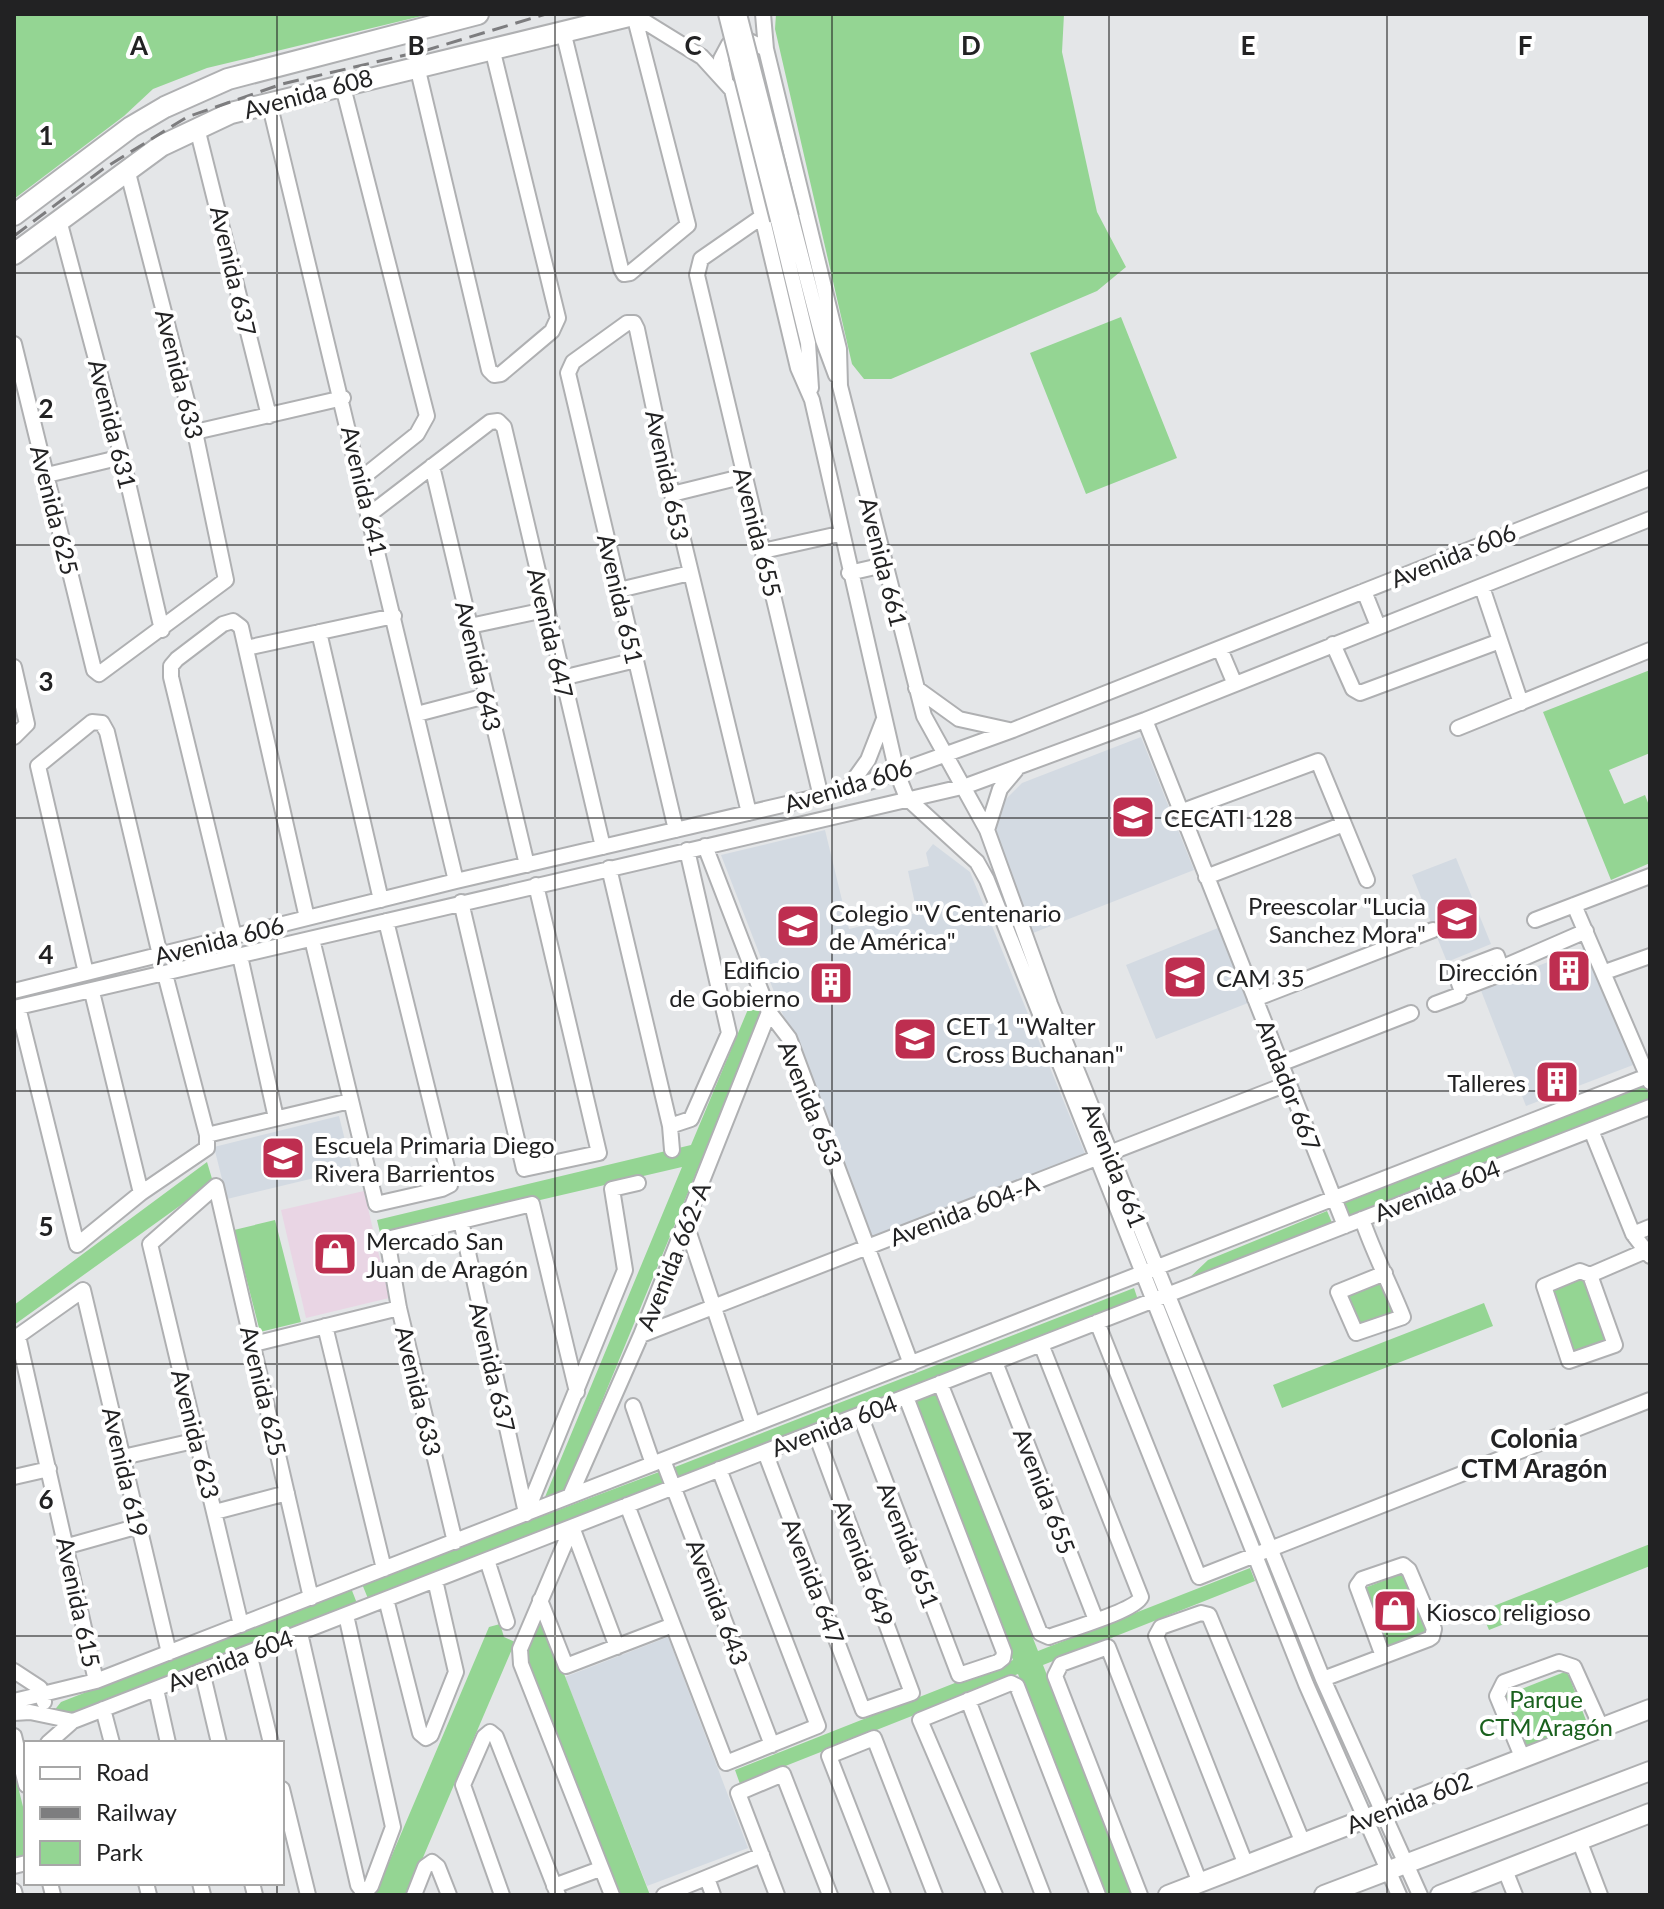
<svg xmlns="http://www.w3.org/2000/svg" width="1664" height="1909" font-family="Lato,sans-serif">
	<rect width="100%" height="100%" fill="#e4e6e8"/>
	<path fill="#e9d5e4" d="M364,1191l25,107 -83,20 -25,-108z"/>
	<path fill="#d3dae2" d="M1141,737l53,133 -161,63 -37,-98 3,-24 5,-10 18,-18z
		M825,830l24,99 68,-16 -9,-42 21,-5 -3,-13 7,-9 37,28 116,284 -216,83 -149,-384z
		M1456,858l35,86 -44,18 -35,-87z
		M1218,928l30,75 -92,36 -30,-74z
		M1587,947l46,118 -107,41 -46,-118z
		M339,1116l13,53 -125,30 -13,-52z
		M668,1637l80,211 -101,38 -82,-209z"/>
	<path fill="#94d593" d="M14,14h416l-223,54 -54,21 -29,27 -110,83z
		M776,14h288l-2,38 35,160 29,55 -29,24 -206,88h-27l-12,-15 -77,-335z
		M1121,317l56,141 -91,36 -56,-141z
		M1650,670v83l-41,17 15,34 21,-9 5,13v55l-39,17 -68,-168z
		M754,995l8,18 -197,478 -20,6 137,-330 -301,70 -4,-17 314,-75z
		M1646,1085l4,16 -302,118 -6,-15z
		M207,1162l6,20 -199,143v-20z
		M1327,1211l6,14 -148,57 23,-22z
		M275,1220l26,102 -41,10 -26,-102z
		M1585,1276l23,66 -37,13 -24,-66z
		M1384,1277l15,38 -41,16 -15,-38z
		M1134,1288l4,12 -463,181 -5,-12z
		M1484,1303l9,23 -211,82 -9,-23z
		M936,1391l102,260 212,-83 5,13 -212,84 90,230h-29l-86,-221 -278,110 -5,-14 278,-110 -102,-260z
		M659,1472l5,14 -295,115 -7,-17z
		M1650,1544v22l-161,64 -8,-19z
		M1403,1573l25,61 -41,16 -25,-61z
		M351,1588l7,18 -288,112 -17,-6 8,-10z
		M540,1612l110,283h-33l-93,-239z
		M500,1624l4,13 11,5 -108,253h-32l114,-268z
		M1567,1671l22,57 -63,25 -22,-57z
		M14,1770l12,49v37l-11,2z"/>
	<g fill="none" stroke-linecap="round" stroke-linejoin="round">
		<g stroke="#afb0b2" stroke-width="18">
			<path id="minor" d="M763,14l3,35 73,300 1,37 84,330 63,114 63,174 273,675 97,216
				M634,15l68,42 30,33 66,278 14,32 85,373 10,25 70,64 10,18 319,804 93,211
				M563,31l58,238 3,5 6,-1 58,-48 -54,-210
				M417,66l72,304 5,5 7,-1 51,-43 6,-13 -66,-270
				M725,79l-4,-20 8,-15 16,-5 21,10
				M342,83l85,333 -10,18 -55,44
				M269,102l187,779
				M197,128l72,288
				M763,216l-62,43 -4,16 124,522
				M791,217l32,123 13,35
				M59,220l63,237 40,173
				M778,220l30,123 3,45
				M14,344l80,326 5,4 127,-94 -31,-148 -68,-263
				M195,432l148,-34
				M432,466l95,399
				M47,475l75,-18
				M672,494l73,-18
				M370,514l120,-92 8,-1 6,6 99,420
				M763,551l76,-17
				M849,573l35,-8
				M1482,587l39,116
				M619,590l71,-17
				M1364,591l14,35
				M470,626l75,-16
				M319,632l62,268
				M1333,644l20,45 7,4 140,-52
				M246,648l148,-32
				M1220,649l14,33
				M14,667l13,57 -13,13
				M562,678l74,-18
				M916,688l43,31 50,11
				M417,714l69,-18
				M1145,720l200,506
				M1458,728l192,-78
				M848,788l20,-28 16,-41
				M1180,812l138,-51 49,119
				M676,830l-108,-457 5,-11 54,-39h7l3,6 35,165 77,319
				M987,830l13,-41 16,-19
				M705,846l64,166 20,26 122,326
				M609,868l61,258 2,24
				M1206,877l138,-53
				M461,902l63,267 75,-16 -63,-268
				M1574,905l76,177
				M1535,920l115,-44
				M234,936l-63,-259v-11l6,-7 46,-35 10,-3 8,6 66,291
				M312,939l64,265 66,-15 8,-4 -1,-9 -63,-255
				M240,956l36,162
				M1497,956l6,17 -42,16 -6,-17z
				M1501,968l85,-37
				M1605,972l45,-16
				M86,973l-48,-207 54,-44 10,1 5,9 53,223
				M14,991l442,-110 391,-91 166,-60 637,-252
				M92,992l49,201
				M1255,999l178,-69
				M1435,1004l24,-9 2,-6
				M18,1007l59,238 64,-52 66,-45v-13l-42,-161
				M14,1008l952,-222 179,-66 505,-201
				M1280,1064l131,-51
				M670,1126l21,-7 38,-86 -42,-183
				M1591,1130l42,104 17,22
				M207,1135l143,-34
				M1362,1219c11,33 28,65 41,98l-47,16 -18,-41 47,-19
				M461,1221l65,292
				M686,1224l67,201
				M1633,1234l17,-7
				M1580,1271l10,4 25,70 -46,16 -25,-75z
				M1590,1275l58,-25
				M1097,1322l102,255 451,-177
				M325,1326l59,243
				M641,1335l646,-251
				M254,1344l145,-36
				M995,1362l101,258
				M940,1383l100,250 9,4c18,-7 86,-26 92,-40l-100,-253
				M633,1406l20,58
				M860,1415l99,260 39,-13 5,-4 1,-6 -98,-255
				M765,1452l98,258 49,-17 -97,-261
				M123,1457l75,-17
				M663,1460l109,285
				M14,1477l35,-8
				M570,1496l71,-161 128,-323
				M627,1505l99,258 92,-37 -99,-257
				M215,1512l72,-19
				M526,1514l99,-244 -13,-81 26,-6
				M572,1527l-52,122 1,15 91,231
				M572,1527l45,120
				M455,1542l-56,-234 -12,-69 145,-35 45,188
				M68,1546l71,-20
				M487,1560l20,62
				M386,1599l34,134 6,5 5,-3 25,-63 -21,-92
				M540,1600l26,66 107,-41
				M241,1625l-91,-381 66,-58 95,412
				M300,1633l58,252 6,8 7,-7 22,-59 -47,-212
				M249,1653l22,90
				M14,1671l26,17 4,14
				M202,1671l17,72
				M1323,1679l106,-40 3,-2 2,-8 -25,-59 -6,-5 -41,14 -5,7 26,70
				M96,1681l-78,-345 65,-46 86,363
				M156,1689l12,54
				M968,1700l75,195
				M14,1701l82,-20 1554,-606
				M103,1709l9,34
				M14,1713l16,-1 43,9 1577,-614
				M14,1736l12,49
				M48,1743l25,-22
				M1523,1759l-26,-63 7,-14 55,-20 15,5 27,60
				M282,1789l26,106
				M1579,1840l21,55
				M1246,1865l-90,-229 5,-9 40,-14 8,2 94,228
				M14,1866l12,-3
				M1505,1870l10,25
				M707,1878l6,17
				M50,1883l3,12
				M146,1883l3,12
				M200,1883l3,12
				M252,1883l3,12
				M554,1886l46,-17
				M14,1891l1,4
				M414,1895l11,-28 7,-5 6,5 11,28
				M502,1895l-39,-110 21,-48 6,-5 6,5 62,158
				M664,1895l98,-40
				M777,1895l-39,-102 45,-19 47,121
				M883,1895l-54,-139 45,-18 61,157
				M995,1895l-75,-175 91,-37 6,3 81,209
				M1140,1895l-85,-219 6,-12 47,-17 92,236"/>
		</g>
		<g stroke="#afb0b2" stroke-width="22">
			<path id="major" d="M1168,1895l482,-186
				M1324,1895l326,-124
				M1440,1895l210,-82"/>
		</g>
		<g stroke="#afb0b2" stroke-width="24">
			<path id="highway" d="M14,215l117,-88 34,-20 63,-28 250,-65
				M14,254l147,-108 70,-33 406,-99"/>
		</g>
		<use href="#minor" stroke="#fff" stroke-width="14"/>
		<use href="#major" stroke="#fff" stroke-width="18"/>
		<use href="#highway" stroke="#fff" stroke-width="20"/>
		<path stroke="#7d7d7f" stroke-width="3" stroke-dasharray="16 8" stroke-linecap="butt" d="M14,236l89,-67 84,-52 95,-33 145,-34 119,-36"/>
		<g stroke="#afb0b2" stroke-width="18" stroke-linecap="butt">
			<path id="minor-bridge" d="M726,14l52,206
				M739,14l52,203"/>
		</g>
		<use href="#minor-bridge" stroke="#fff" stroke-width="14"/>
	</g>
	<path fill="none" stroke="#222223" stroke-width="2" stroke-opacity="0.55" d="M277,14v1729M555,14v1881M832,14v1881M1109,14v1881M1387,14v1881M14,273h1636M14,545h1636M14,818h1636M14,1091h1636M14,1364h1636M14,1636h1636M277,1883v12"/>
	<defs>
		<g id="university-square" transform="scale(2.3)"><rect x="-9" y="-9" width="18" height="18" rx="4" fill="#be2e50" stroke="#fff"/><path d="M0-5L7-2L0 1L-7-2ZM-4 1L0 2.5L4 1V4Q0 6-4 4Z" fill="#fff"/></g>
		<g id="school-square" transform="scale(2.3)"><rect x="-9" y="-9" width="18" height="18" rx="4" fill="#be2e50" stroke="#fff"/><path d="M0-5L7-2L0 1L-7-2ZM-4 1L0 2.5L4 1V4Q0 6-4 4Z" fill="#fff"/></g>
		<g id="building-square" transform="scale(2.3)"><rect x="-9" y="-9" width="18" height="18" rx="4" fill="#be2e50" stroke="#fff"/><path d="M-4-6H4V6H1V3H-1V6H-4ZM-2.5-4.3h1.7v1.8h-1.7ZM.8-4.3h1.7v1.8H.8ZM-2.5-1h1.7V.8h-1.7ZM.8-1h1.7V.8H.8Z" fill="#fff"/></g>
		<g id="shop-square" transform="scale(2.3)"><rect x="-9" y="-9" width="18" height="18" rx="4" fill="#be2e50" stroke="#fff"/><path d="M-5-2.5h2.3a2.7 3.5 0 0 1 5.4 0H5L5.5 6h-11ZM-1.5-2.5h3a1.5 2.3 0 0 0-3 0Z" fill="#fff"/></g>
	</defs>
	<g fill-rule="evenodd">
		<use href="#university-square" x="1133" y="817"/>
		<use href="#school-square" x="1457" y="919"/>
		<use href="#school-square" x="798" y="926"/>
		<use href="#building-square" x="1569" y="971"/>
		<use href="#school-square" x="1185" y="977"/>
		<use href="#building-square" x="831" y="983"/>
		<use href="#university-square" x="915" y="1039"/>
		<use href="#building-square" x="1557" y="1082"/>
		<use href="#school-square" x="283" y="1158"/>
		<use href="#shop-square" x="335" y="1254"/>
		<use href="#shop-square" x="1395" y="1611"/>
	</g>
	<g text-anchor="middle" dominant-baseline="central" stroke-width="8" stroke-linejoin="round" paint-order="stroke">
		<g font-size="24" fill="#222223" stroke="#fff">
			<text transform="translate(308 93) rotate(-15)">Avenida 608</text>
			<text transform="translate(234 271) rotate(77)">Avenida 637</text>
			<text transform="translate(180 374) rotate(76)">Avenida 633</text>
			<text transform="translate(113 424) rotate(76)">Avenida 631</text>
			<text transform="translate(668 475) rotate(78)">Avenida 653</text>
			<text transform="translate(365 491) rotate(77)">Avenida 641</text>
			<text transform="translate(55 510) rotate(76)">Avenida 625</text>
			<text transform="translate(758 532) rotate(76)">Avenida 655</text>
			<text transform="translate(1453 555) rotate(-22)">Avenida 606</text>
			<text transform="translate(884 562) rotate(76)">Avenida 661</text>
			<text transform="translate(621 599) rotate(77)">Avenida 651</text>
			<text transform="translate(551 633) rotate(77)">Avenida 647</text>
			<text transform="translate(479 666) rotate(77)">Avenida 643</text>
			<text transform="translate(848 785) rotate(-17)">Avenida 606</text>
			<text transform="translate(219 940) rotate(-14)">Avenida 606</text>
			<text transform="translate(1289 1085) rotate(69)">Andador 667</text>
			<text transform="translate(811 1103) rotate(68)">Avenida 653</text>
			<text transform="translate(1115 1165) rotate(68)">Avenida 661</text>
			<text transform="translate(1437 1190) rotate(-21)">Avenida 604</text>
			<text transform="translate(964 1210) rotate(-21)">Avenida 604-A</text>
			<text transform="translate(673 1256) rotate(-68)">Avenida 662-A</text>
			<text transform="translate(493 1367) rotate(77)">Avenida 637</text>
			<text transform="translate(264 1391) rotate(77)">Avenida 625</text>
			<text transform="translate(419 1391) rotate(77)">Avenida 633</text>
			<text transform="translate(834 1425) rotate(-21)">Avenida 604</text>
			<text transform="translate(196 1434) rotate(76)">Avenida 623</text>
			<text transform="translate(126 1472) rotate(77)">Avenida 619</text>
			<text transform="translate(1045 1491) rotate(69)">Avenida 655</text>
			<text transform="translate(909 1545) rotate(69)">Avenida 651</text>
			<text transform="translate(864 1563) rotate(70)">Avenida 649</text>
			<text transform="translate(814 1581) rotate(69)">Avenida 647</text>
			<text transform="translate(79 1602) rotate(78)">Avenida 615</text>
			<text transform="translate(718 1602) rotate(69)">Avenida 643</text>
			<text transform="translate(230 1660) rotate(-21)">Avenida 604</text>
			<text transform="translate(1409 1802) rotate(-21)">Avenida 602</text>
		</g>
		<g font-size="24" fill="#222223" stroke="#fff" text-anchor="start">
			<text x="1164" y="817">CECATI 128</text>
			<text x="1426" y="905" text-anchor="end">Preescolar "Lucia<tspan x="1426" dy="28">Sanchez Mora"</tspan></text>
			<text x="829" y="912">Colegio "V Centenario<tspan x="829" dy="28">de América"</tspan></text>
			<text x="800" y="969" text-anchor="end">Edificio<tspan x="800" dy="28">de Gobierno</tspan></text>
			<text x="1538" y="971" text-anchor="end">Dirección</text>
			<text x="1216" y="977">CAM 35</text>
			<text x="946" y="1025">CET 1 "Walter<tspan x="946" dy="28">Cross Buchanan"</tspan></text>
			<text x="1526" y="1082" text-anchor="end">Talleres</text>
			<text x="314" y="1144">Escuela Primaria Diego<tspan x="314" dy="28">Rivera Barrientos</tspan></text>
			<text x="366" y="1240">Mercado San<tspan x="366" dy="28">Juan de Aragón</tspan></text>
			<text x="1426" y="1611">Kiosco religioso</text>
		</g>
		<g font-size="24" fill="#1a611e" stroke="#fff">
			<text x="1546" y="1698">Parque<tspan x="1546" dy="28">CTM Aragón</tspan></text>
		</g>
		<g font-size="26" font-weight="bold" fill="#222223" stroke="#fff">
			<text x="1534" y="1438">Colonia<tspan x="1534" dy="30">CTM Aragón</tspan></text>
		</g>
	</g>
	<g font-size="26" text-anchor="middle" font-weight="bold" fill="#222223" stroke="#fff" stroke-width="8" stroke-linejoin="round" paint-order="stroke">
		<text x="139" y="55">A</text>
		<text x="416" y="55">B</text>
		<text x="693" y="55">C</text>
		<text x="971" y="55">D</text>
		<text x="1248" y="55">E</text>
		<text x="1525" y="55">F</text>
		<text x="46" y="145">1</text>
		<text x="46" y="418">2</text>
		<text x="46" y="691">3</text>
		<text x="46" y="964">4</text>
		<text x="46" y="1236">5</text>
		<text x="46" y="1509">6</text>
	</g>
	<rect width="1664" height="1909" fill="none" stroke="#222223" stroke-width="32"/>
	<rect x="24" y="1741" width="260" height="144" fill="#ffffff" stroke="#a7a7a7" stroke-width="2"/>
	<rect x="40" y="1767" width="40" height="12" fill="#ffffff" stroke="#a7a7a7" stroke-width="2"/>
	<text x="96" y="1781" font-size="24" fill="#222223">Road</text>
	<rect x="40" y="1807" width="40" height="12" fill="#7d7d7f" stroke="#a7a7a7" stroke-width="2"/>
	<text x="96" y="1821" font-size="24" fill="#222223">Railway</text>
	<rect x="40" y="1841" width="40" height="24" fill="#94d593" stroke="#a7a7a7" stroke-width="2"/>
	<text x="96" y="1861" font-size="24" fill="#222223">Park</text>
</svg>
